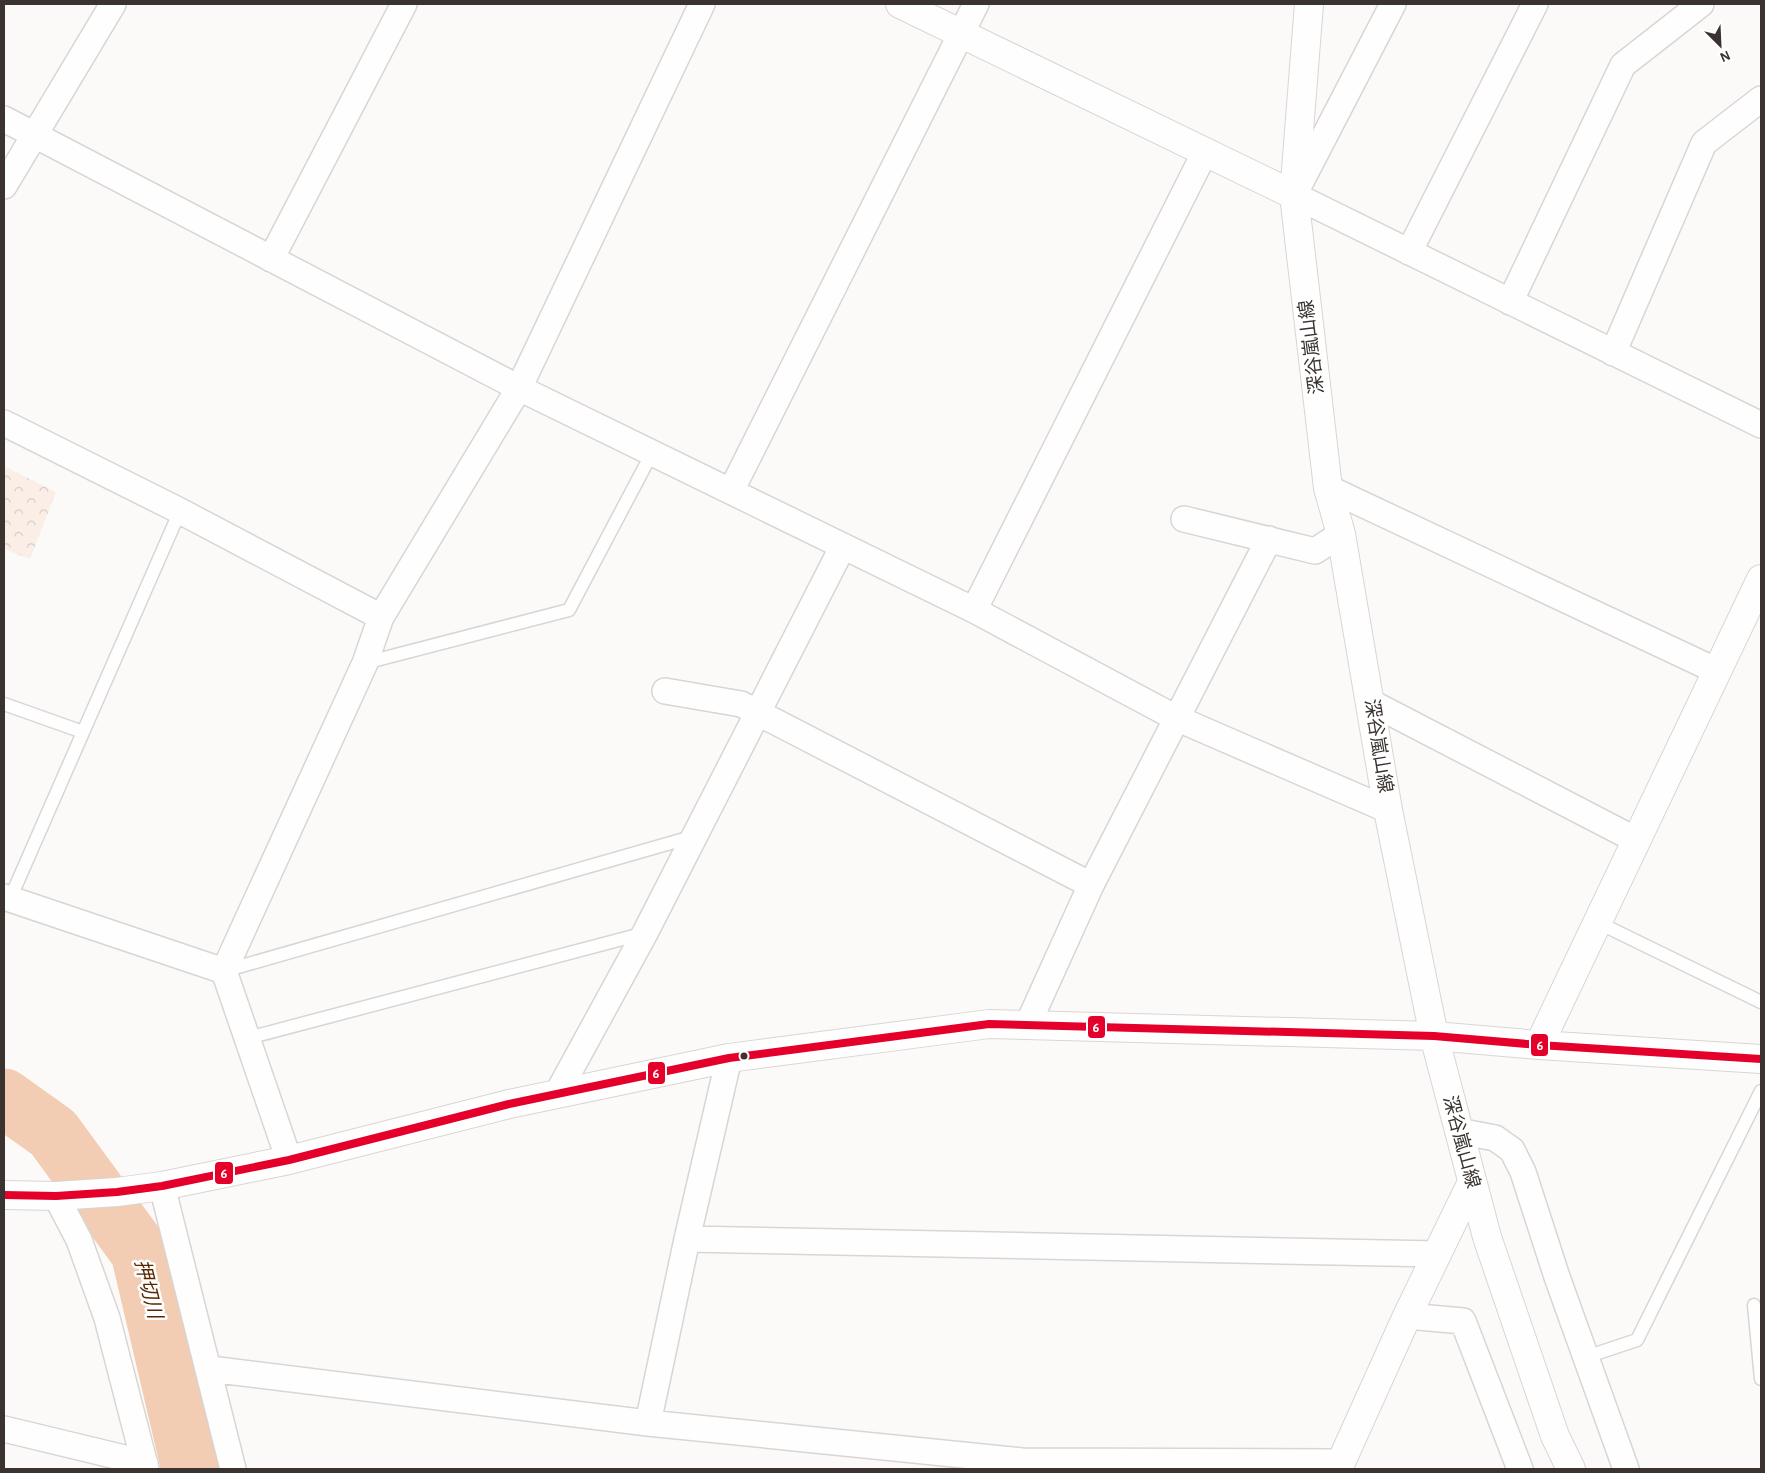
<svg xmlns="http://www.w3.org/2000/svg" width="1765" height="1473" font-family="'Alegreya Sans','Noto Sans JP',sans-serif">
	<defs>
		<pattern id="park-crowns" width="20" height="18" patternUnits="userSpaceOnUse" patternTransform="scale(1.25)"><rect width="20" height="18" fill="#faeee6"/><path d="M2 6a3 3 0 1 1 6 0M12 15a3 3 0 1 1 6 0" fill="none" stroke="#d7cdc6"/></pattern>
	</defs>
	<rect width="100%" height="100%" fill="#fcfaf8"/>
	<path fill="url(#park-crowns)" d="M4,466l52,26 -26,67 -26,-10z"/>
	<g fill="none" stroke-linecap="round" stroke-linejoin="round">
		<path stroke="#f2ccb3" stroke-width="59" d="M4,1098l49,35 87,119 51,217"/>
		<g stroke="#d9d5d2" stroke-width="15">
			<path id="lane" d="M365,663l204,-53 83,-157
				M4,704l79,28
				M10,899l170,-388
				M1597,922l164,80
				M224,971l471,-135
				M248,1038l397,-105
				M1754,1305l7,74
				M1586,1357l51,-17 124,-249"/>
		</g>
		<g stroke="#d9d5d2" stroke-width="28">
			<path id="street" d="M1393,4l-99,191 467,230
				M4,119l515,269 455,222 202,108 212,92
				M4,186l109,-182
				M1409,252l126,-248
				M271,259l133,-255
				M1510,302l113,-237 78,-61
				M1613,353l91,-210 57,-44
				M4,423l176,88 201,106
				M1328,488l389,183
				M731,491l245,-487
				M1184,519l131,32 26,-17
				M974,610l231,-458
				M665,691l76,13 350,181
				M1372,703l264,137
				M4,897l220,74
				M1028,1024l63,-139 178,-346
				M557,1094l88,-161 198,-387
				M1458,1131l37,7 17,12 11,22 34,105 69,192
				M289,1160l-65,-189 141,-308 16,-46 138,-229 183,-384
				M162,1186l71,283
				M56,1196l23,44 28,78 39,151
				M687,1239l751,15
				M1407,1316l56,5 57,148
				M210,1369l438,54 374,38 318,1
				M648,1423l39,-184 42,-181
				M4,1429l141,34"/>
		</g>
		<g stroke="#d9d5d2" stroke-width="30">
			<path id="secondary" d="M900,4l394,191
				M1539,1045l222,-466
				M4,1195l52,1 61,-4 45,-6 127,-26 220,-56 220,-46 260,-34 445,12 105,9 222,14
				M1338,1469l69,-153 65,-134"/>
		</g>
		<g stroke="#d9d5d2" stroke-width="30">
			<path id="primary" d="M1309,4l-15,191 34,293 13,46 47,276 46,226 53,201 68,199 16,33"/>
		</g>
		<use href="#lane" stroke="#fffefe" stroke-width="12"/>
		<use href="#street" stroke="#fffefe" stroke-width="25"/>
		<use href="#secondary" stroke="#fffefe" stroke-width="28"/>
		<use href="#primary" stroke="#fffefe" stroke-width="28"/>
		<g stroke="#fff" stroke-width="11">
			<path id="bus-1" d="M4,1195l52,1 61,-4 45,-6 127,-26 220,-56 220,-46 260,-34 445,12 105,9 222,14"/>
		</g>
		<use href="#bus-1" stroke="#e4002b" stroke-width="8"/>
	</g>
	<circle fill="#3a332f" stroke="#fff" stroke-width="2" cx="744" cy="1056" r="4.5"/>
	<g text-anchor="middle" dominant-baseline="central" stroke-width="5" stroke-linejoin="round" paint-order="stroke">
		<g font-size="19" fill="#3a332f" stroke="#fff">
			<text transform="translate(1312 347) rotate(-97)">深谷嵐山線</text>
			<text transform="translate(1378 746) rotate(81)">深谷嵐山線</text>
			<text transform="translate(1461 1142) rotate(75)">深谷嵐山線</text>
		</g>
		<g font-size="20" font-style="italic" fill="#582900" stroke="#fff">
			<text transform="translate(148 1289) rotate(76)">押切川</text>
		</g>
	</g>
	<g stroke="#fff" stroke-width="2">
		<rect x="1087" y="1015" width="19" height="24" rx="5" fill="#e4002b"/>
		<rect x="1530" y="1033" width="19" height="24" rx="5" fill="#e4002b"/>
		<rect x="647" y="1061" width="19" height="24" rx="5" fill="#e4002b"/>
		<rect x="214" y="1161" width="20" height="24" rx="5" fill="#e4002b"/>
	</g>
	<g font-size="14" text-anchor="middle" font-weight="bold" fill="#fff">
		<text x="1096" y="1032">6</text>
		<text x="1540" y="1050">6</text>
		<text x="656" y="1078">6</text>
		<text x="224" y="1178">6</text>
	</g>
	<rect width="1765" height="1473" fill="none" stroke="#3a332f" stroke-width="10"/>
	<g transform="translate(1720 45) rotate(156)" stroke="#ffffff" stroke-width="4" paint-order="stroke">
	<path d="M0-4L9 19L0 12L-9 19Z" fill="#3a332f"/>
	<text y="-8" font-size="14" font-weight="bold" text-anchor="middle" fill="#3a332f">N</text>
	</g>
</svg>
